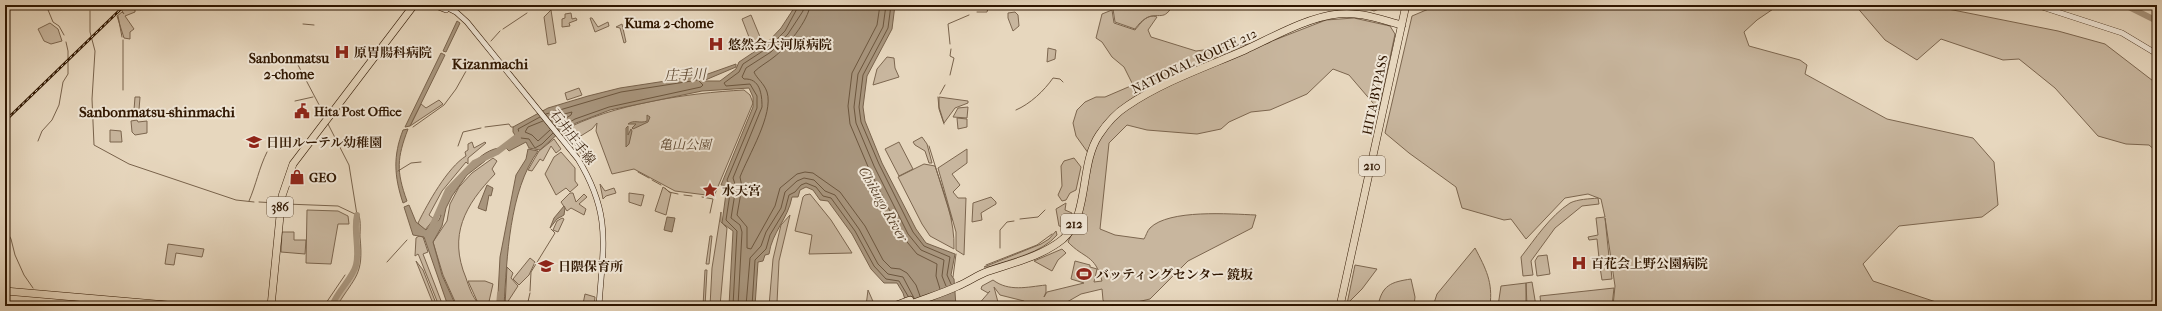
<svg xmlns="http://www.w3.org/2000/svg" width="2162" height="311" font-family="'IM FELL French Canon','Noto Serif JP',serif">
	<rect width="100%" height="100%" fill="#e7d7be"/>
	<filter id="stains"><feTurbulence type="fractalNoise" baseFrequency=".005" numOctaves="4"/><feColorMatrix values="0 0 0 0 .2 0 0 0 0 .09 0 0 0 0 .02 0 0 0 .5 -.17"/></filter>
	<radialGradient id="worn" r=".72"><stop offset=".6" stop-color="#630" stop-opacity="0"/><stop offset="1" stop-color="#630" stop-opacity=".3"/></radialGradient>
	<path fill="#c8b69e" stroke="#7c664f" d="M126,5h12l-3,2v5l-10,4 9,13 -4,3v7l-6,-1 -7,-22 5,-4 2,2 -3,-5z
		M1128,5h45c-2,2 -3,6 -6,8 -7,7 -17,-5 -32,16l-20,-7 -2,-13z
		M1357,5h32l-15,6z
		M1438,5h341l-22,15 -13,12 5,14 51,14 7,5 -2,9 82,45 86,19 21,24 4,43 -16,12 -83,9 -36,38 10,17 75,25h-335l2,-20 -10,-68 4,39 -10,1 -2,-19 -8,1 -1,-3 10,-2 -2,-17 9,-1 -4,-18 -13,-5 -23,4 -39,41 -15,-20 -7,1 -42,-12 -6,-21 -47,-34 -24,-20 27,-117z
		M1855,5h82l6,3 115,23 47,13 52,40v68l-8,-7 -23,-1 -28,-8 -43,-48 -36,-29 -16,1 -62,-21 -24,21 -32,-20z
		M551,10l5,33 -8,2 -4,-28z
		M1112,10l2,13 21,7c6,-7 12,-17 22,-13l-9,13 3,7 45,14 76,-10 54,-21 28,-2 36,8 5,8 -16,76 -30,-35 -16,-6 -26,25 -37,16 -19,2 -22,10 -8,7 -24,5 -50,-4 -20,-5 -18,18 -9,86 15,6 29,4c2,-3 3,-8 6,-11 19,-19 80,-14 106,-13l-4,13 -64,33 -38,38 -13,3 -6,4h-25l-3,-6 -1,-11 -21,5 -21,12h-41l5,-5 -24,-6 -6,-8 5,19h-22l13,-15 -2,2 -7,-4 1,-3 11,-6c16,12 34,7 53,5v7l-2,5 3,-5 37,-9 -13,-4 4,-18 15,4v2l7,2 -3,13 8,-1c-7,-27 -18,-22 -34,-39l13,-29 10,-56 -15,-21 -3,-13 4,-13 8,-8 11,-5h9l28,-12 -9,-18 -12,-10 -10,-15 -6,-4 6,-24z
		M1015,12l3,3 1,11 -6,5 -5,-13v-5z
		M571,13l1,6 4,-1 1,2 -8,3 1,3 -8,1v-8l3,-1v-4z
		M751,15l12,29 -9,6 -12,-31z
		M590,18h2l6,9 10,-5 1,4 -14,6z
		M50,23l8,6 4,12 -11,3 -7,-3 -6,-12z
		M622,24l4,18 -2,1 -4,-15 -4,-1z
		M1048,48l8,2 -1,9 -8,3z
		M887,57l7,1 1,10 4,9 -26,8 4,-16z
		M579,88l3,7 -15,5 -2,-7z
		M744,90l6,5 3,8 -39,93 -39,-5 -41,-22 -22,5 -16,-43 1,-8 -5,6 -21,13 -9,-11c50,-27 126,-38 182,-41z
		M135,97h5l-1,13h-5z
		M939,97l29,4v2l-13,5 -11,15 -5,-16z
		M439,100l4,4 -33,22 11,-22 5,4z
		M968,107l-1,11 -14,-1 5,-9z
		M957,118l10,1v8l-9,2z
		M137,120l1,2 9,-1v12l-12,2 -3,-3 -1,-11z
		M110,130l11,1 1,11h-12z
		M922,137l5,7 5,19h-3l-4,-12 -10,-6 -2,-3z
		M554,139l7,10 -5,4 -5,-7 -8,15 -3,-2 -8,12 -4,-1 11,-19z
		M472,142l2,6 11,-6 1,1 -18,15v6l-2,-2 -24,29 -13,24 5,4 -9,11 -7,-7c10,-20 29,-55 48,-67l-1,-4 3,-2v-6z
		M576,142l12,19 6,-3 1,2 -7,4 -14,-21z
		M899,142l14,27 -14,7 -14,-27z
		M967,149v14l-15,11 8,11 -7,7 5,6h8l-2,57 -8,-5v-18l-18,-64z
		M561,152l14,16v13l3,4 -8,7 -4,-4 -10,7 -11,-21 9,-17z
		M493,158l4,3 -5,8 3,5c-30,31 -47,61 -29,104 3,9 6,18 12,25l-10,-22h17l8,3 -5,22h-31l-14,-31 -10,-33 14,-21 3,-17 9,-17 13,-14z
		M1074,158l7,9 -5,23 -6,3 -4,7 -4,1 -4,-6 4,-9 -1,-20 3,-5z
		M924,164l11,2c9,27 20,55 19,83l-24,-13 -8,-12 -24,-47z
		M600,184l5,7 9,-3 2,5 -10,3 -3,3z
		M663,187l8,6 -5,22 -11,-4z
		M570,193h3l3,9 8,-8 3,3 -8,7 7,5 -2,6 -13,-7 -4,3 -6,-9z
		M629,193l15,2 -3,11 -12,-4z
		M810,194l21,26 21,33 -43,1 3,-19 -17,-4 8,-34 2,-2z
		M991,197l5,5v2l-15,9 1,7 -10,2 1,-19z
		M1598,198l1,6 -17,2 -27,22 -24,33 2,14 -10,1 -2,-19c14,-18 29,-41 49,-54 8,-4 19,-4 28,-5z
		M1066,203l-1,7 7,3 -7,14 -6,-1 -3,-17z
		M307,210l31,1 10,5 1,8h-11l-7,40 -25,-1z
		M721,212v10l6,6 -7,78h-10l2,-38z
		M790,215l-11,46 -2,42h3v3h-11l4,-47 8,-34z
		M359,216c2,5 1,15 1,21 4,39 -5,39 -23,69h-3c5,-15 20,-24 23,-40 3,-17 -3,-34 2,-50z
		M562,218l2,1 -6,13 -5,-2 4,-9z
		M1056,231l1,4c-15,18 -46,24 -68,32h-5l57,-23 8,-5z
		M282,232h12v8h12l-1,14 -24,-2z
		M419,236l4,1 5,15 -5,2 20,52h-4l-20,-50 -1,-2 -3,2 1,-18z
		M710,236h2l-3,28h-3z
		M168,244l36,5 -2,8 -26,-4 -2,12 -9,-1z
		M1475,248c11,21 18,34 15,58h-57l4,-12z
		M1062,249l4,4 -8,7 -6,11 -18,-10z
		M1547,255l3,19 -13,2 -2,-15 3,-5z
		M530,258l5,4 -6,13 -10,10 -6,-6z
		M1610,259l2,20 -10,1 -3,-19z
		M416,261l7,9 14,36h-3z
		M1355,265l22,4 -15,20 -15,15z
		M507,267l6,6 -2,5 7,8 -13,20z
		M705,270h2l-2,36h-2z
		M1411,279l4,18 -1,9h-36c4,-21 13,-24 33,-27z
		M1532,282l4,24h-9l-1,-23z
		M1526,283v23h-28l3,-20z
		M1614,288l-2,18h-71l-1,-10z
		M868,290l7,16h-9z
		M585,294l10,3 -1,9 -11,-2z"/>
	<path fill="#a8957d" stroke="#78624b" d="M796,5h99l-3,24 -25,47 -4,31 2,14 17,42 34,66 10,14 29,11 -4,21 3,4 2,27h-49l-4,-13 -6,-10h-13l-13,-14 -19,-35 -24,-33 -8,-1 -7,-10 -7,-3 -6,3 -2,7h-6c-4,22 -20,35 -23,57l-4,1 -2,6 -5,1 -3,44h-26l4,-75 -11,-8 5,-37 -6,-1 32,-78v-10l-4,-9 -47,3 -92,19 -34,13 -15,8 -21,19 -11,-2 -3,-6 -17,9 -4,-4 12,-9 -4,-6v-5l35,-19 40,-12 32,-8 85,-13 31,-11v3l-33,14h17l16,-12 3,-7 27,-18 15,-16z
		M457,21l3,2 -14,29 -3,-1z
		M441,53l4,2 -35,71 -5,1z
		M647,115l3,2 -2,5 -15,7 -1,-1 4,-4h-8c6,-5 12,0 19,-3z
		M628,126v9l3,-6 1,2 -3,13 -3,3v-19z
		M408,129c-11,29 -12,42 -1,72l-4,2c-9,-27 -10,-47 0,-73z
		M499,148l-3,6h-6l-5,7 -18,14 -15,21 -6,12 -4,18 -9,16 9,33 14,31h-8l-24,-69 -11,-2 -9,-28 5,-2 7,17 10,8 5,-6 8,-4 2,-5h-6c13,-21 39,-64 64,-67z
		M528,149l10,2c-29,40 -31,107 -34,155h-4l-2,-11 2,-38 16,-82 10,-16z
		M487,185l6,3 -2,8 -2,-1 -3,16 -8,-3z
		M564,206l1,2 -1,7 -7,4 -7,9 4,-10z
		M667,217l8,1 -3,14 -8,-2z"/>
	<g fill="none" stroke-linecap="round" stroke-linejoin="round">
		<path stroke="#6c563e" stroke-width="1" d="M810,5c-1,15 -24,43 -36,52 -6,5 -14,9 -20,15 3,7 10,11 13,20 7,22 -19,64 -27,85l2,10 -5,28 10,12v21l4,1 24,-43 5,-18 17,-14 8,-2 8,1 27,19 25,34 18,34 8,8 9,1 7,4 9,12 4,11
			M880,5l-3,20 -25,48 -4,33 2,18 19,45 34,68 14,17 20,10 -1,12 4,13
			M886,5l-3,22 -25,47 -4,33 2,16 18,43 34,68 13,16 23,10 -2,16 4,10
			M891,5l-3,23 -25,47 -4,32 2,15 18,42 34,68 11,14 26,11 -3,18 4,9
			M546,114l75,-22 77,-12 5,5 -2,2 -92,20 -34,12 -17,10
			M540,117l-22,12 3,9 8,1 6,9 7,-4 11,-11
			M549,118l23,-6 -1,3 -16,10
			M543,121l-15,6 -3,5 7,3 6,6 12,-11
			M733,306l4,-75 -11,-11 5,-33 -4,-7 30,-72v-12l-7,-12 -24,2 -2,-3 15,-11 4,-8 26,-17 16,-16 14,-26
			M738,306l4,-74 -2,-7 -9,-7 5,-31 -3,-9 29,-71c0,-13 -2,-29 -18,-28l-2,-2 4,-9 25,-16 17,-18 15,-23 1,-6
			M746,306l4,-48 11,-12 5,-14 15,-24 4,-16 12,-11 7,-3 10,2 11,11 10,4 24,34 19,35 10,10 15,3 11,21
			M752,306l3,-46 11,-11 4,-14 15,-25 4,-15 6,-3 6,-7 5,-2 10,4 7,9 8,2 24,33 19,35 12,13 13,2 9,15"/>
		<path stroke="#78624b" stroke-width="1" d="M46,5l7,17 6,4 5,9
			M90,5l1,2
			M90,11v21l5,19 -3,48 2,46 35,19 107,36 18,2
			M977,12h10l2,-7
			M118,16l4,21
			M303,24l11,1
			M503,29l24,-16
			M491,41l9,-10
			M950,44l-2,-20 21,-9
			M298,65l27,51
			M950,75l4,-17 -4,-2 1,-7
			M123,90v-50
			M940,94l5,-9
			M938,97l1,12 5,15
			M295,101l18,-4
			M1016,110c14,-6 28,-19 37,-32l7,1 3,3
			M413,127l31,-22 12,-16 14,-25
			M485,127l24,-3 2,3h2
			M38,141l4,-10 10,-11 7,-15 4,-23 5,-8v-23l-2,-9
			M458,146l5,-14 18,-4
			M929,146l23,74
			M398,171l13,-8 10,-1
			M638,172l11,6
			M652,180l9,5
			M665,188l4,4 9,2
			M684,195l8,1
			M702,197l11,2 -3,14
			M249,201c7,-16 10,-33 18,-49
			M259,202l17,1
			M286,204l52,2 19,9 -8,-50 -21,-41
			M1020,219l18,-2 7,-7
			M5,228l6,11 4,16 9,20 9,13
			M1000,248v-18l7,-8 7,-1
			M387,262l20,-22
			M986,265l51,-20 15,-11
			M953,277l3,-23
			M530,291l1,-19 24,-39 -4,-4
			M39,304l1,2
			M324,306l21,-31
			M527,306l3,-13"/>
		<path stroke="#a8957d" stroke-width="6" d="M2125,5l32,16
			M431,229l17,-39 26,-27 23,-11 25,-19
			M332,306c5,-15 21,-28 24,-41 4,-16 -3,-34 1,-50
			M499,306l1,-12"/>
		<g stroke="#2f1600" stroke-width="6">
			<path id="secondary" d="M433,5l13,5
				M442,5l14,7 11,10 111,137c34,56 25,86 21,147
				M2036,5l86,28 35,21"/>
		</g>
		<g stroke="#2f1600" stroke-width="8">
			<path id="highway" d="M5,291l174,15
				M271,306l11,-110 11,-32 121,-159
				M894,306l16,-6
				M906,306c17,-7 35,-12 52,-20 10,-4 18,-10 28,-14 26,-9 55,-15 77,-33 27,-24 16,-74 36,-104 8,-12 17,-22 28,-29 35,-24 79,-39 118,-56 28,-13 63,-33 93,-36 21,-3 44,6 64,11
				M1340,306l66,-301"/>
		</g>
		<use href="#secondary" stroke="#efe5d5" stroke-width="5"/>
		<use href="#highway" stroke="#e7d7be" stroke-width="7"/>
		<g stroke="#2f1600" stroke-width="2.5">
			<path id="rail" d="M5,121l120,-116"/>
		</g>
		<use href="#rail" stroke="#efe5d5" stroke-width="1" stroke-dasharray="3" stroke-linecap="butt"/>
	</g>
	<defs>
		<g id="hospital-bare" transform="scale(1.2)"><path d="M-5-5h3v3.5h4V-5h3V5h-3V1.5h-4V5h-3Z" fill="#8f2418" stroke="#efe5d5" stroke-width="2.5" paint-order="stroke"/></g>
		<g id="civic-bare" transform="scale(1.2)"><path d="M-.6-6.5H3V-4.5H.6V-3L4-1V1h2V6H-6V1h2V-1L-.6-3ZM-1.2 2.5V6h2.4V2.5Z" fill="#8f2418" stroke="#efe5d5" stroke-width="2.5" paint-order="stroke"/></g>
		<g id="school-bare" transform="scale(1.2)"><path d="M0-5L7-2L0 1L-7-2ZM-4 1L0 2.5L4 1V4Q0 6-4 4Z" fill="#8f2418" stroke="#efe5d5" stroke-width="2.5" paint-order="stroke"/></g>
		<g id="shop-bare" transform="scale(1.2)"><path d="M-5-2.5h2.3a2.7 3.5 0 0 1 5.4 0H5L5.5 6h-11ZM-1.5-2.5h3a1.5 2.3 0 0 0-3 0Z" fill="#8f2418" stroke="#efe5d5" stroke-width="2.5" paint-order="stroke"/></g>
		<g id="sight-bare" transform="scale(1.2)"><path d="M0-6L1.8-2.2L6-1.7L2.9 1.2L3.7 5.4L0 3.3L-3.7 5.4L-2.9 1.2L-6-1.7L-1.8-2.2Z" fill="#8f2418" stroke="#efe5d5" stroke-width="2.5" paint-order="stroke"/></g>
		<g id="stadium-bare" transform="scale(1.2)"><path d="M0-5a6.5 5 0 1 0 0 10a6.5 5 0 1 0 0-10ZM-3.5-1.8h7v3.6h-7Z" fill="#8f2418" stroke="#efe5d5" stroke-width="2.5" paint-order="stroke"/></g>
	</defs>
	<g fill-rule="evenodd">
		<use href="#hospital-bare" x="716" y="44"/>
		<use href="#hospital-bare" x="342" y="52"/>
		<use href="#civic-bare" x="302" y="111"/>
		<use href="#school-bare" x="254" y="142"/>
		<use href="#shop-bare" x="297" y="177"/>
		<use href="#sight-bare" x="710" y="190"/>
		<use href="#hospital-bare" x="1579" y="263"/>
		<use href="#school-bare" x="546" y="266"/>
		<use href="#stadium-bare" x="1084" y="274"/>
	</g>
	<g text-anchor="middle" dominant-baseline="central" stroke-width="4" stroke-linejoin="round" paint-order="stroke">
		<g fill="#efe5d5" stroke="#695440" stroke-width="1">
			<rect x="1359" y="156" width="26" height="20" rx="3"/>
			<rect x="267" y="197" width="26" height="20" rx="3"/>
			<rect x="1061" y="214" width="26" height="20" rx="3"/>
		</g>
		<g font-size="12" font-weight="bold" fill="#2f1600">
			<text x="1372" y="166">210</text>
			<text x="280" y="207">386</text>
			<text x="1074" y="224">212</text>
		</g>
		<g font-size="13" font-weight="bold" fill="#2f1600" stroke="#efe5d5" text-anchor="start">
			<text x="728" y="44">悠然会大河原病院</text>
			<text x="354" y="52">原胃腸科病院</text>
			<text x="314" y="111">Hita Post Office</text>
			<text x="266" y="142">日田ルーテル幼稚園</text>
			<text x="309" y="177">GEO</text>
			<text x="722" y="190">水天宮</text>
			<text x="1591" y="263">百花会上野公園病院</text>
			<text x="558" y="266">日隈保育所</text>
			<text x="1096" y="274">バッティングセンター 鏡坂</text>
		</g>
		<g font-size="13" fill="#2f1600" stroke="#efe5d5">
			<text transform="translate(1194 61) rotate(-25)">NATIONAL ROUTE 212</text>
			<text transform="translate(1375 95) rotate(-78)">HITA BYPASS</text>
			<text transform="translate(573 137) rotate(53)">石井庄手線</text>
		</g>
		<g font-size="13" font-style="italic" fill="#5d462f" stroke="#efe5d5">
			<text x="685" y="144">亀山公園</text>
		</g>
		<g font-size="14" font-weight="bold" fill="#2f1600" stroke="#efe5d5">
			<text x="669" y="23">Kuma 2-chome</text>
			<text x="289" y="58">Sanbonmatsu<tspan x="289" dy="16">2-chome</tspan></text>
		</g>
		<g font-size="14" font-style="italic" fill="#5f4932" stroke="#efe5d5">
			<text transform="translate(685 75) rotate(-2)">庄手川</text>
			<text transform="translate(883 204) rotate(60)">Chikugo River</text>
		</g>
		<g font-size="15" font-weight="bold" fill="#2f1600" stroke="#efe5d5">
			<text x="490" y="64">Kizanmachi</text>
			<text x="157" y="112">Sanbonmatsu-shinmachi</text>
		</g>
	</g>
	<rect width="2162" height="311" fill="none" stroke="#e7d7be" stroke-width="20"/>
	<rect x="6" y="6" width="2150" height="299" fill="none" stroke="#2f1600" stroke-width="2"/>
	<rect x="10" y="10" width="2142" height="291" fill="none" stroke="#2f1600"/>
	<rect width="100%" height="100%" filter="url(#stains)"/>
	<rect width="100%" height="100%" fill="url(#worn)"/>
</svg>
